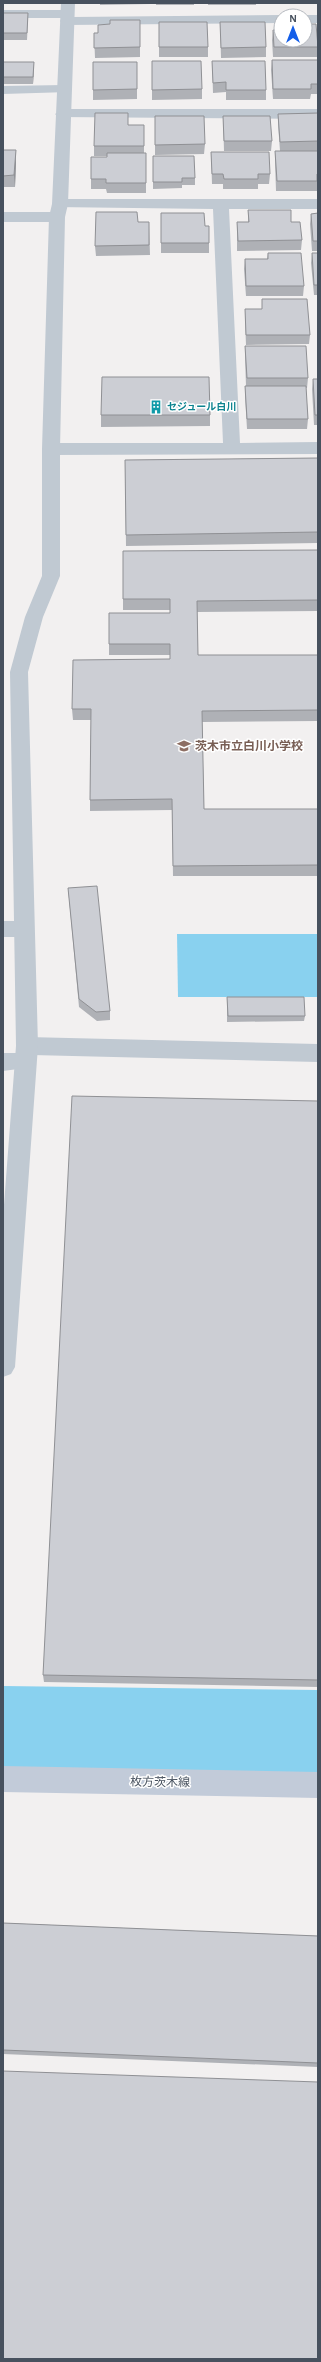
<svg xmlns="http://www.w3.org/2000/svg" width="321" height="2362" font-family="'Alegreya Sans','Noto Sans JP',sans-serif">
	<rect width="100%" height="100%" fill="#f2f0f0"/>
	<path fill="#89d1ef" d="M177,934h141v63h-140z"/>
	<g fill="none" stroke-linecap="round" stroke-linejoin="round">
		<path fill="#89d1ef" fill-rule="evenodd" d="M3,1686l315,4v90l-315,-4z"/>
		<path fill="#c0c9d2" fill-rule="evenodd" d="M64,85l6,4 -1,3 -66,2v-8z"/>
		<path fill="#c0c9d2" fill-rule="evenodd" d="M3,10h64l5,1 2,3 -2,3 209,-2 5,1h-5v7l-214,2 -5,-1 -2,-3 2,-3h-59z
			M305,15h13v8h-13v-7h-5z
			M63,109h255v10l-260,-2 -3,-3z
			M60,199h258v10h-89l11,234 78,-1v12l-267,1 -6,-2 -3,-4 3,-4 6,-2h172l-10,-234 -159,-2 -2,-3 2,-3z
			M3,212h54l6,2 2,3 -2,3 -6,2h-54z
			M3,921h21l7,2 3,6 -3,6 -7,2h-21z
			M27,1037l291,7v18l-286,-7 4,6 -3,6 -30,4v-18h18l-5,-7 4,-6z"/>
		<path fill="#c0c9d2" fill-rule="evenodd" d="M61,3h14l-7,201 -3,13 -5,232v127l-17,41 -15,55 10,374 -23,321 -4,7 -8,3v-159l13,-172 -6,-374 15,-55 17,-41v-127l7,-232 3,-13z"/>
		<path fill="#c2cbd9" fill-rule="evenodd" d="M3,1766l315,6v26l-315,-6z"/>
	</g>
	<path fill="#afb1b6" d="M3,3h37l-1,1h-36z
		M100,3h51v1l-51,1z
		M156,3h38v2h-38z
		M208,3h48v2h-48z
		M3,13h25v7l-1,20h-24z
		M140,20v37l-45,1 -1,-25h4l12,-9z
		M159,22l49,25v10h-49z
		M220,22l46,25v10l-45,1z
		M279,24l39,23 -1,10h-44l-1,-17 1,-10h6z
		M272,60h46v34h-7l-1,5h-37l-2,-29z
		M152,61l50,28v10l-50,1z
		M212,61l54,29v10h-40v-8l-13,1z
		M3,62h31l-1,22h-30z
		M137,62v37l-44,1v-10z
		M318,113v71h-1v7h-41l-1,-30v-10h5l-2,-27v-10z
		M155,116l50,28 -1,10 -49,1z
		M223,116l49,25 -1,10h-47z
		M128,125h16v28h2v40h-39l-1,-4h-15v-10l16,-22v-1h-13v-10z
		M3,150h13v12l-1,25h-12z
		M211,152l59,22 -1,10h-11v5h-35v-5h-11z
		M153,156l42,22v7h-13v3l-29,1z
		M248,210l43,12 11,18 -1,10 -64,1v-29h11z
		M161,213l44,13 4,17v10h-48z
		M318,213v38h-6l-2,-27 1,-10z
		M149,222l1,33 -54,1 -1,-10z
		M268,253l36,33 -1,10h-57l-2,-27 1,-10h22z
		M312,253h6v42h-4l-3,-32z
		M262,299l48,36 -1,9 -63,1 -1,-26v-10h17z
		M318,300v21l-1,-11z
		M245,346l63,32 -1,10h-1l2,31 -1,10h-60l-2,-33v-10h1l-1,-30z
		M313,379h5v46h-4l-2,-36z
		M101,415h109v11l-109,1z
		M318,458v85l-192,3 -1,-86z
		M318,550v61l-121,1 1,43h120v66l-116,1 2,87h114v67h-145l-1,-66 -82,1v-11l1,-80h-18l-1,-11 98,-50v-4h-61v-11l61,-31v-3h-47v-11z
		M68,888l42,123v9l-13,1 -18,-14z
		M227,997l78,19 -1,5 -77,1z
		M318,1101v586l-274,-5 -1,-7z
		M3,1923l315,13v131l-315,-13z"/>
	<path fill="#8f9094" d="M34,62v7l-1,15v-7z
		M16,150v12l-1,25 -1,-12z"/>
	<path fill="#ccced4" stroke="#8f9094" d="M3,13h25l-1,20h-24z
		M110,20h30v27l-46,1v-15h4v-8l12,-1z
		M159,22h48l1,25h-49z
		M220,22h45l1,25 -45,1z
		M279,24h2v16h24v-16h11l2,23h-44l-1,-17h7z
		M272,60h46v24h-7v5h-38z
		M152,61h49l1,28 -50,1z
		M212,61h53l1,29h-40v-8l-13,1z
		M3,62h31l-1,15h-30z
		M93,62h44v27l-44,1z
		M95,113h33v12h16v21h-50z
		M318,113v28l-38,1 -2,-28z
		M155,116h49l1,28 -50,1z
		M223,116h47l2,25h-48z
		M3,150h13l-2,25 -11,1z
		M275,151h43v23h-1v7h-40z
		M211,152h58l1,22h-12v5h-34l-1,-5h-11z
		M107,153h39v30h-40v-4h-15v-22h16z
		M153,156h41l1,22h-13v4h-29z
		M248,210h43v12h9l2,18 -64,1 -1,-19h12z
		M96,212h41l1,10h11v23l-54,1z
		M161,213h43l1,13h4v17h-48z
		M318,213v28h-5l-2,-27z
		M268,253h33l3,33h-58l-1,-27h23z
		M312,253h6v32h-4z
		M262,299h45l3,36h-64l-1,-26h17z
		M245,346h61l2,32h-61z
		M102,377h107l1,38h-109z
		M313,379h5v36h-3z
		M245,386h61l2,33h-61z
		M318,458v74l-192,3 -1,-75z
		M318,550v50l-121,1 1,54h120v55l-116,1 2,98h114v56l-145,1 -1,-67 -82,1 1,-91h-19l1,-49 97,-1v-15h-61v-31h61v-14h-47v-48z
		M97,886l13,125 -14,1 -17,-13 -11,-111z
		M227,997h77l1,19h-77z
		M72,1096l246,5v579l-275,-5z
		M3,1923l315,13v127l-315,-13z
		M3,2071l315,11v277h-315z"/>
	<defs>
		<g id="building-bare" transform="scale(1.08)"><path d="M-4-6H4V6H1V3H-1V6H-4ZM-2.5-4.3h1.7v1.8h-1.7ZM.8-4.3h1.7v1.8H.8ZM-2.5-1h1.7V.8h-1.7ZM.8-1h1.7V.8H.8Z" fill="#0f9aa8" stroke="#fff" stroke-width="2.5" paint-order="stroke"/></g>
		<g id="school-bare" transform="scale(1.08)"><path d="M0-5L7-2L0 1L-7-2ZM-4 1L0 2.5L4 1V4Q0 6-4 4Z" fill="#8d6e63" stroke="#fff" stroke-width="2.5" paint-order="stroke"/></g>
	</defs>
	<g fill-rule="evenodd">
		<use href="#building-bare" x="156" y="407"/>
		<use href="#school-bare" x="184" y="746"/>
	</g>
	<g text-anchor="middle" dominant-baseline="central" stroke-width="3" stroke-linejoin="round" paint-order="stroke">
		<g font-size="10" font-weight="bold" fill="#0d838f" stroke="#fff" text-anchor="start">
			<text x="167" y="407">セジュール白川</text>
		</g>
		<g font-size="12" font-weight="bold" fill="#785e54" stroke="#fff" text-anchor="start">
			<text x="195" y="746">茨木市立白川小学校</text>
		</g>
		<g font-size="12" fill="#47515e" stroke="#fff">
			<text transform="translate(160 1782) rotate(1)">枚方茨木線</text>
		</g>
	</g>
	<rect width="321" height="2362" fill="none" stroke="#47515e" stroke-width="8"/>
	<g transform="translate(293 28)"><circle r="19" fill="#ffffff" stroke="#b5b9bf"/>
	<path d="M0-3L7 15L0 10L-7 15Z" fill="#135ee9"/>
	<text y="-6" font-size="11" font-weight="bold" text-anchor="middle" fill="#47515e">N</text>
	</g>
</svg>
